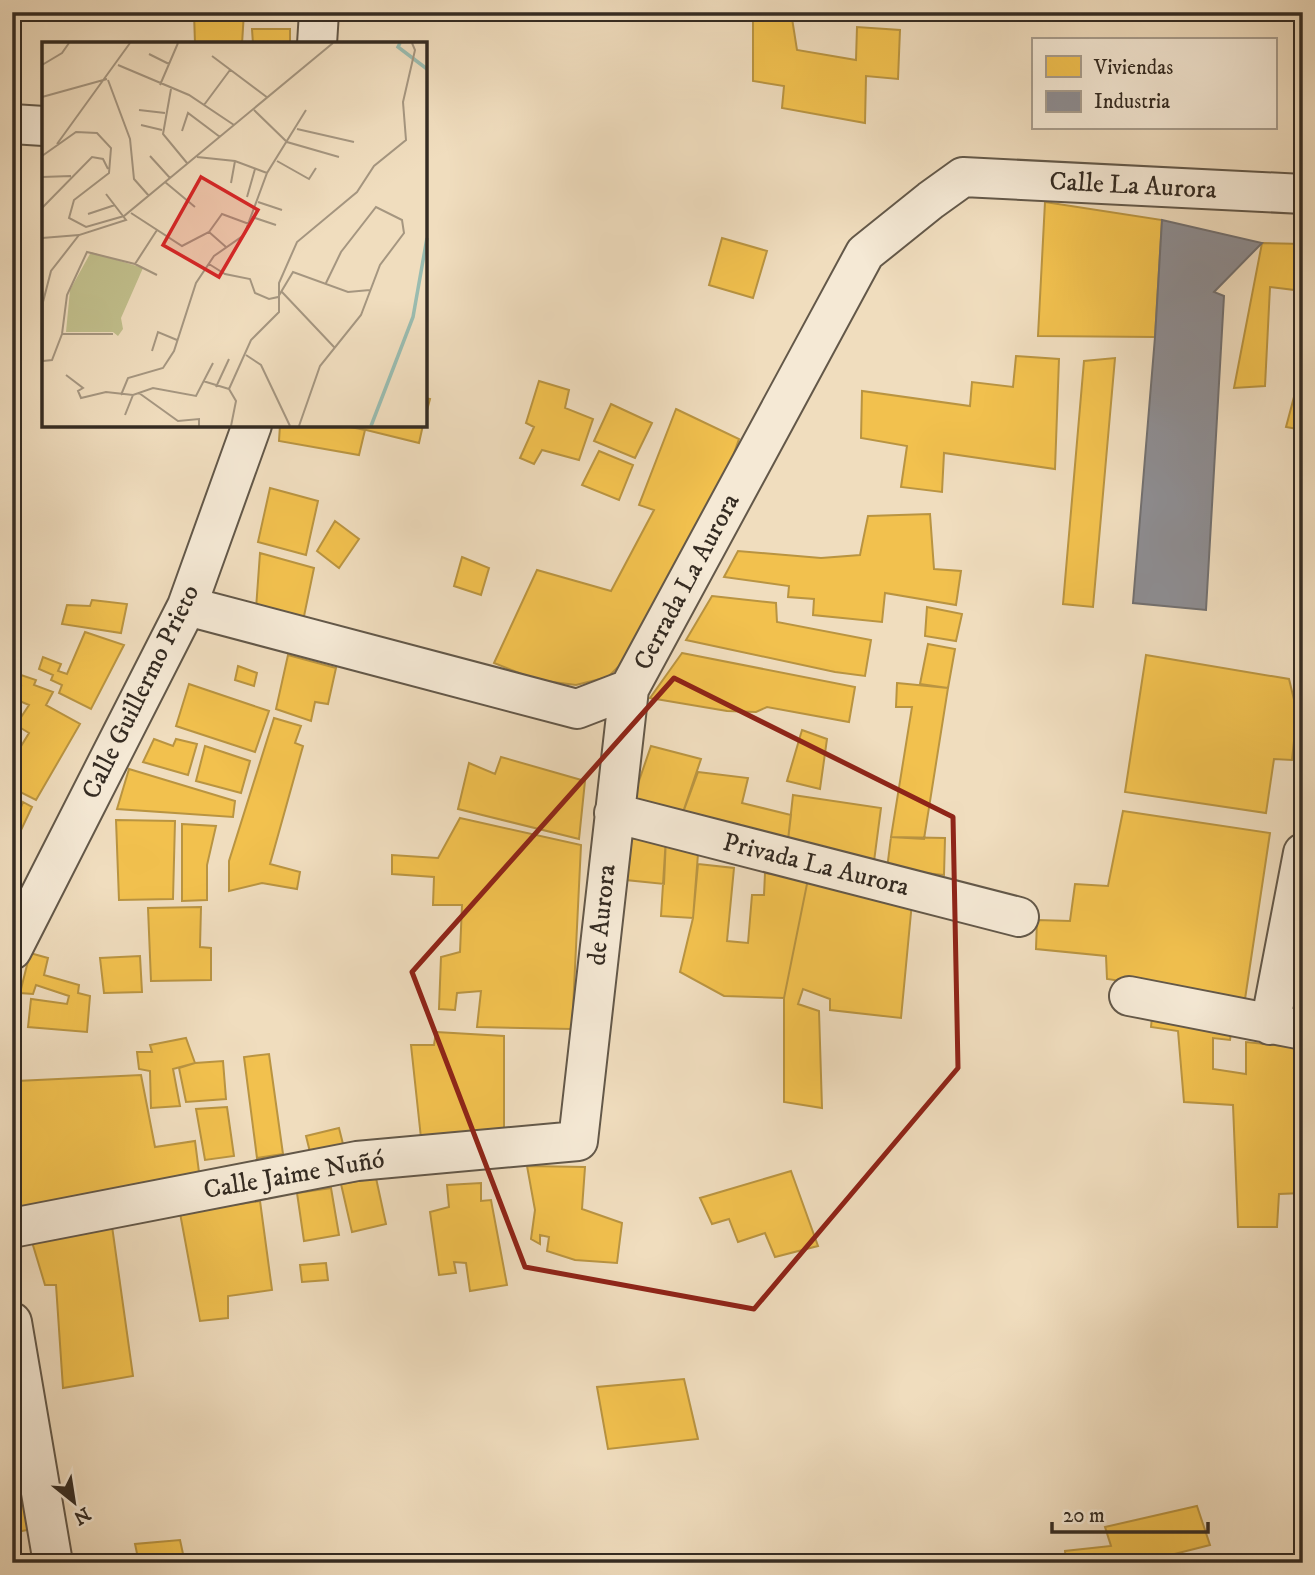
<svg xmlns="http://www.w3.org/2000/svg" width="1315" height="1575" font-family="'IM FELL DW Pica',serif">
	<rect width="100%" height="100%" fill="#f0ddbe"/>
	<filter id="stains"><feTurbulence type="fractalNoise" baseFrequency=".00286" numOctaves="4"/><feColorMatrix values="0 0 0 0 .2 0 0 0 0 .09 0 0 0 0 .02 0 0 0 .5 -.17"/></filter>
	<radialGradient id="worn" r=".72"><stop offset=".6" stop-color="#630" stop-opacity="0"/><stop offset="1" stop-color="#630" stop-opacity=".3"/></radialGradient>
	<path fill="#f2c14e" stroke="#b99441" stroke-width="2" d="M194,12h50l-2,32h-47z
		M753,12h38l6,38 59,10 1,-33 43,3 -2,49 -32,-3 -1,47 -83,-15 2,-22 -31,-5z
		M252,29h38v15h-37z
		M1045,202l117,18 -7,117 -117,-1z
		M722,238l45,13 -14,47 -44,-13z
		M1262,243l41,1v47l-33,-4 -5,99 -31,2z
		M1016,356l43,3 -4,110 -111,-16 -2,39 -41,-5 6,-41 -46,-8 1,-47 108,15 2,-24 41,5z
		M1115,358l-22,249 -30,-3 21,-243z
		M1303,363v67l-17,-3z
		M539,381l30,9 -4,18 28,11 -14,41 -37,-10 -8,14 -14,-6 14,-31 -8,-4z
		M425,398l5,1 -5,19z
		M611,404l41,19 -17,35 -41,-17z
		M676,409l63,30 -13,37 -106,189 -12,12 -32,8 -39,-5 -43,-17 43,-93 74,21 43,-81 -15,-5z
		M280,425h61l24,5 -6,25 -80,-14z
		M346,425h77l-4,18z
		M599,451l34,14 -14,35 -37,-15z
		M270,488l48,13 -12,54 -48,-13z
		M930,514l4,55 27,2 -5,34 -71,-12 -3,29 -69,-7 1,-16 -26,-2 1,-11 -65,-9 14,-26 83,7 39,-3 8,-39z
		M335,521l24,18 -20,29 -22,-17z
		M260,553l54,15 -11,53 -47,-12z
		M462,557l27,11 -8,27 -27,-9z
		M712,596l64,7 1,19 94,18 -6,36 -30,-4 -149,-32z
		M92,600l35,4 -6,29 -59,-9 5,-19 23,1z
		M927,607l35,7 -6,27 -31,-5z
		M85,632l39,13 -33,64 -32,-16 3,-8 -11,-5 2,-5 -14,-6 4,-12 18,7 -3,7 9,3z
		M928,644l27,5 -7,39 -28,-4z
		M682,653l173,34 -6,35 -82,-15 -11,5 -29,-1 -77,-13z
		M288,655l48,13 -8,36 -13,-2 -4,19 -35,-12z
		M1146,655l143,24 8,33 -5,48 -18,-1 -8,54 -141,-21z
		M238,666l19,7 -3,13 -19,-6z
		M12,672l24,8 -2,5 19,7 -7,13 34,19 -44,76 -24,-12v-27l17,-28 -13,-8 13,-20 -12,-5 4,-14 -9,-1z
		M897,683l51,5 -24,151 -33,-2 21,-130h-16z
		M189,684l80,27 -14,41 -79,-26z
		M274,718l27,8 -6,17 8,3 -33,118 30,8 -3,17 -35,-6 -33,8v-30z
		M802,730l25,9 -7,50 -33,-8z
		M154,739l19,7 3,-7 21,5 -9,31 -45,-13z
		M205,746l45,15 -9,32 -45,-12z
		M651,746l50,13 -20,59 -50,-14z
		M501,757l84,24 -6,58 -121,-30 11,-46 26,11z
		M129,769l106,32 -2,16 -116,-8z
		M698,772l50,6 -6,25 49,12 -4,34 -106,-31z
		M793,795l88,13 -8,61 -86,-20z
		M23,802l9,5 -20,42v-45l8,6z
		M1123,811l147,22 -25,166 -138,-20 -1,-23 -70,-7 1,-29 33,1 5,-37 33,2z
		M460,818l121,27 -9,184 -95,-2 4,-36 -24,2 -2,17 -16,-1 2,-52 19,-5 2,-47h-29l1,-28 -42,-3v-19l46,3z
		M116,820l59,1 -2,78 -54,1z
		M182,824l34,2 -9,39v35l-25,1z
		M632,831l34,6 -2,47 -38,-4z
		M666,837l33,4 -6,77 -32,-2z
		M891,837l54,1 -1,37 -57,-6z
		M698,864l36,4 -7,73 21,2 4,-48h12l1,-22 43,6 -24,119 -60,-2 -44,-24 13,-54z
		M808,879l104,23 -11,116 -71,-8v-11l-27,-10 -5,15 21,7 3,97 -38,-6v-104z
		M201,907l-1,40 11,1v32l-60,1 -3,-73z
		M1303,920v89l-14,-3z
		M30,953l18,5 -4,17 35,10 -1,8 12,3 -3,36 -59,-5 3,-28 36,5 2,-8 -33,-11 -3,9 -13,-1z
		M140,956l2,36 -38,1 -4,-35z
		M1153,1007l80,12 -3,21 -17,-2v31l33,5v-32l57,6v145l-24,1 -2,33h-39l-5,-122 -49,-3 -6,-71 -27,-4z
		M436,1032l68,4v98l-83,4 -10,-93h23z
		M186,1038l9,25 -22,6 7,37 -29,2 -1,-37 -11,-2 -2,-17h15l-2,-7z
		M269,1054l14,100 -26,4 -13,-101z
		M223,1061l3,38 -40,3 -7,-34 16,-5z
		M141,1075l14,72 40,-6 5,39 -179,27 -4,-126z
		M227,1107l7,49 -29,4 -9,-51z
		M339,1128l6,24 -33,8 -6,-24z
		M527,1166l58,1 -3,42 40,14 -5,40 -42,-3 -28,-9 2,-14 -9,-2v9l-9,-5 4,-29z
		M791,1171l27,75 -43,11 -10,-24 -27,9 -9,-23 -17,5 -12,-26z
		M376,1178l10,46 -34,8 -11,-48z
		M481,1183v18l10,-1 16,85 -37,6 -4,-28 -12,-1 2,11 -17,2 -9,-63 19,-5 -2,-22z
		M331,1188l8,47 -35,6 -7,-48z
		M260,1201l12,89 -44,6v22l-28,3 -20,-108z
		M111,1219l22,157 -70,12 -7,-103h-11l-16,-53z
		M326,1263l2,17 -26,2 -2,-17z
		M684,1379l14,60 -90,10 -11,-62z
		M12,1443l25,85 -25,5z
		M1197,1506l13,39 -71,18h-73l-1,-12 46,-5 -6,-19z
		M180,1540l5,23h-46l-4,-19z"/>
	<path fill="#8d8d92" stroke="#727070" stroke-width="2" d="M1162,220l100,23 -48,49 10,4 -18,314 -73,-7 22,-266z"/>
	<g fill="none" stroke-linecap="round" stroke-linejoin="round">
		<g stroke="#635849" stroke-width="42">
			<path id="minor" d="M317,44l2,-32
				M12,124l32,2
				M187,606l390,103 52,-20 236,-436 66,-53 32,-23 340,17
				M614,813l405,104
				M12,950l175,-344 65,-181
				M1129,996l174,34
				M1270,1025l33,-172
				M12,1228l345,-67 221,-20 51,-452
				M12,1322l41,241"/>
		</g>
		<use href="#minor" stroke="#f5e9d5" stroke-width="38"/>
	</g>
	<path fill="none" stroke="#8f2418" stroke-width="5" stroke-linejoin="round" d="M674,678l279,139 5,251 -204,241 -229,-42 -113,-295z"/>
	<g text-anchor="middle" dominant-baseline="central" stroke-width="7" stroke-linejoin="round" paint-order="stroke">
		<g font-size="26" fill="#342b22" stroke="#f5e9d5">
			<text transform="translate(1133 186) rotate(3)">Calle La Aurora</text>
			<text transform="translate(687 582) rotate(-62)">Cerrada La Aurora</text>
			<text transform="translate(141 692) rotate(-64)">Calle Guillermo Prieto</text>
			<text transform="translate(816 865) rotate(14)">Privada La Aurora</text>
			<text transform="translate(602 915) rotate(-84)">de Aurora</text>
			<text transform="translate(294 1175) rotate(-10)">Calle Jaime Nuñó</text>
		</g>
	</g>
	<g transform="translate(42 42)">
		<rect width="385" height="385" fill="#f0ddbe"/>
		<path d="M49,210l52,16 -22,50 2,11 -5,7 -5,-4h-47l4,-42z" fill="#c1bf8c"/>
		<path fill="none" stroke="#9abcb0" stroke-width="3.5" d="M358,1l-2,4 29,22M329,384l42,-109 14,-79"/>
		<path fill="none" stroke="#a59680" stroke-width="2" d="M107,12l20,10M170,14l56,42M0,23l20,-12 7,-10M76,23l71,30 45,30M66,38l22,59 4,40 15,17M118,43l18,-42M129,47l-8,45 24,29M0,55l65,-18M162,63l26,-35M97,68l26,3M212,68l33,32 52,15M99,83l21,5M255,87l57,13M140,89l6,-18 32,24M15,102l73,-101M0,114l34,-24 21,1 14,15 -2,25 -35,27 -5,18 17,9 38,-11 209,-173M108,114l20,22M155,115l38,4 32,12M235,119l32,18 7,-11M0,135l29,-1M123,140l30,25M189,141l4,-22M205,155l8,-28M216,160l24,8M0,166l50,-51 11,2 5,10M89,171l51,33 27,-14 13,-18 27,10M46,172l27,-9M210,175l24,8M167,190l17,15M0,196l37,-3M93,222l22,-34M167,222l16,10 25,5 5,14 14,6 9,-2 15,-25 55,20 22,-2M240,250l52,55M20,292h51M110,309l6,-19 19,8M204,313l15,10 29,61M1,318v-58l8,-31 28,-36 47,-15 -20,-26M1,319l9,-1 10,-26 5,-39 20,-43 48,12 22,11M24,333l17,13 -5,3 3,7 25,-6 27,3 20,-7 43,8 17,-33M161,339l26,8M174,345l13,-28M187,347l22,-49 28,-28v-29l18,-41 60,-50 17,-26 32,-26 -3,-38 12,-52 -3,-7M187,347l7,12 -5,25M97,351l39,28 21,-2v7M79,353l7,-17 35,-10 11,-17 22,-68 18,-27 30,-21 23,-62 39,-63M83,373l8,-20M257,384l21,-60 41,-51 19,-50 24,-32 -2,-13 -26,-13 -35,45 -15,31"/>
		<path fill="#d62828" fill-opacity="0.15" stroke="#d62828" stroke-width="3.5" d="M159,135l57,33 -39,67 -56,-32z"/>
		<rect width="385" height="385" fill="none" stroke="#342b22" stroke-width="3.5"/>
	</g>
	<rect width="1315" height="1575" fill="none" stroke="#f0ddbe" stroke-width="42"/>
	<rect x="14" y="14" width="1287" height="1547" fill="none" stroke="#342b22" stroke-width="3.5"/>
	<rect x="21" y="21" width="1273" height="1533" fill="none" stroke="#342b22" stroke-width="2"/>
	<rect x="1032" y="38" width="245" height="91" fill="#f5e9d5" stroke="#a89d8d" stroke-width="2"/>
	<rect x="1046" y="56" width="35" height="21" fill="#f2c14e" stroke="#a89d8d" stroke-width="2"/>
	<text x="1094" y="74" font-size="21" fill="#342b22">Viviendas</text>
	<rect x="1046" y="91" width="35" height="21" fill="#8d8d92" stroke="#a89d8d" stroke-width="2"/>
	<text x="1094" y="108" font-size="21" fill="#342b22">Industria</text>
	<g transform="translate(74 1502) rotate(150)" stroke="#f5e9d5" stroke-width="5" paint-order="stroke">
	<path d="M0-5L12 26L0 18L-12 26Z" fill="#342b22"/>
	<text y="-10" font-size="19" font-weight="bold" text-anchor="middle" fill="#342b22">N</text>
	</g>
	<path d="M1052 1522v10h156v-10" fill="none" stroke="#342b22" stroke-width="3.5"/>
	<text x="1063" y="1522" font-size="21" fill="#342b22" stroke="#f5e9d5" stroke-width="5" paint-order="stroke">20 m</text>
	<rect width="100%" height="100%" filter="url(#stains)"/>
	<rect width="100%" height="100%" fill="url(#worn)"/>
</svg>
